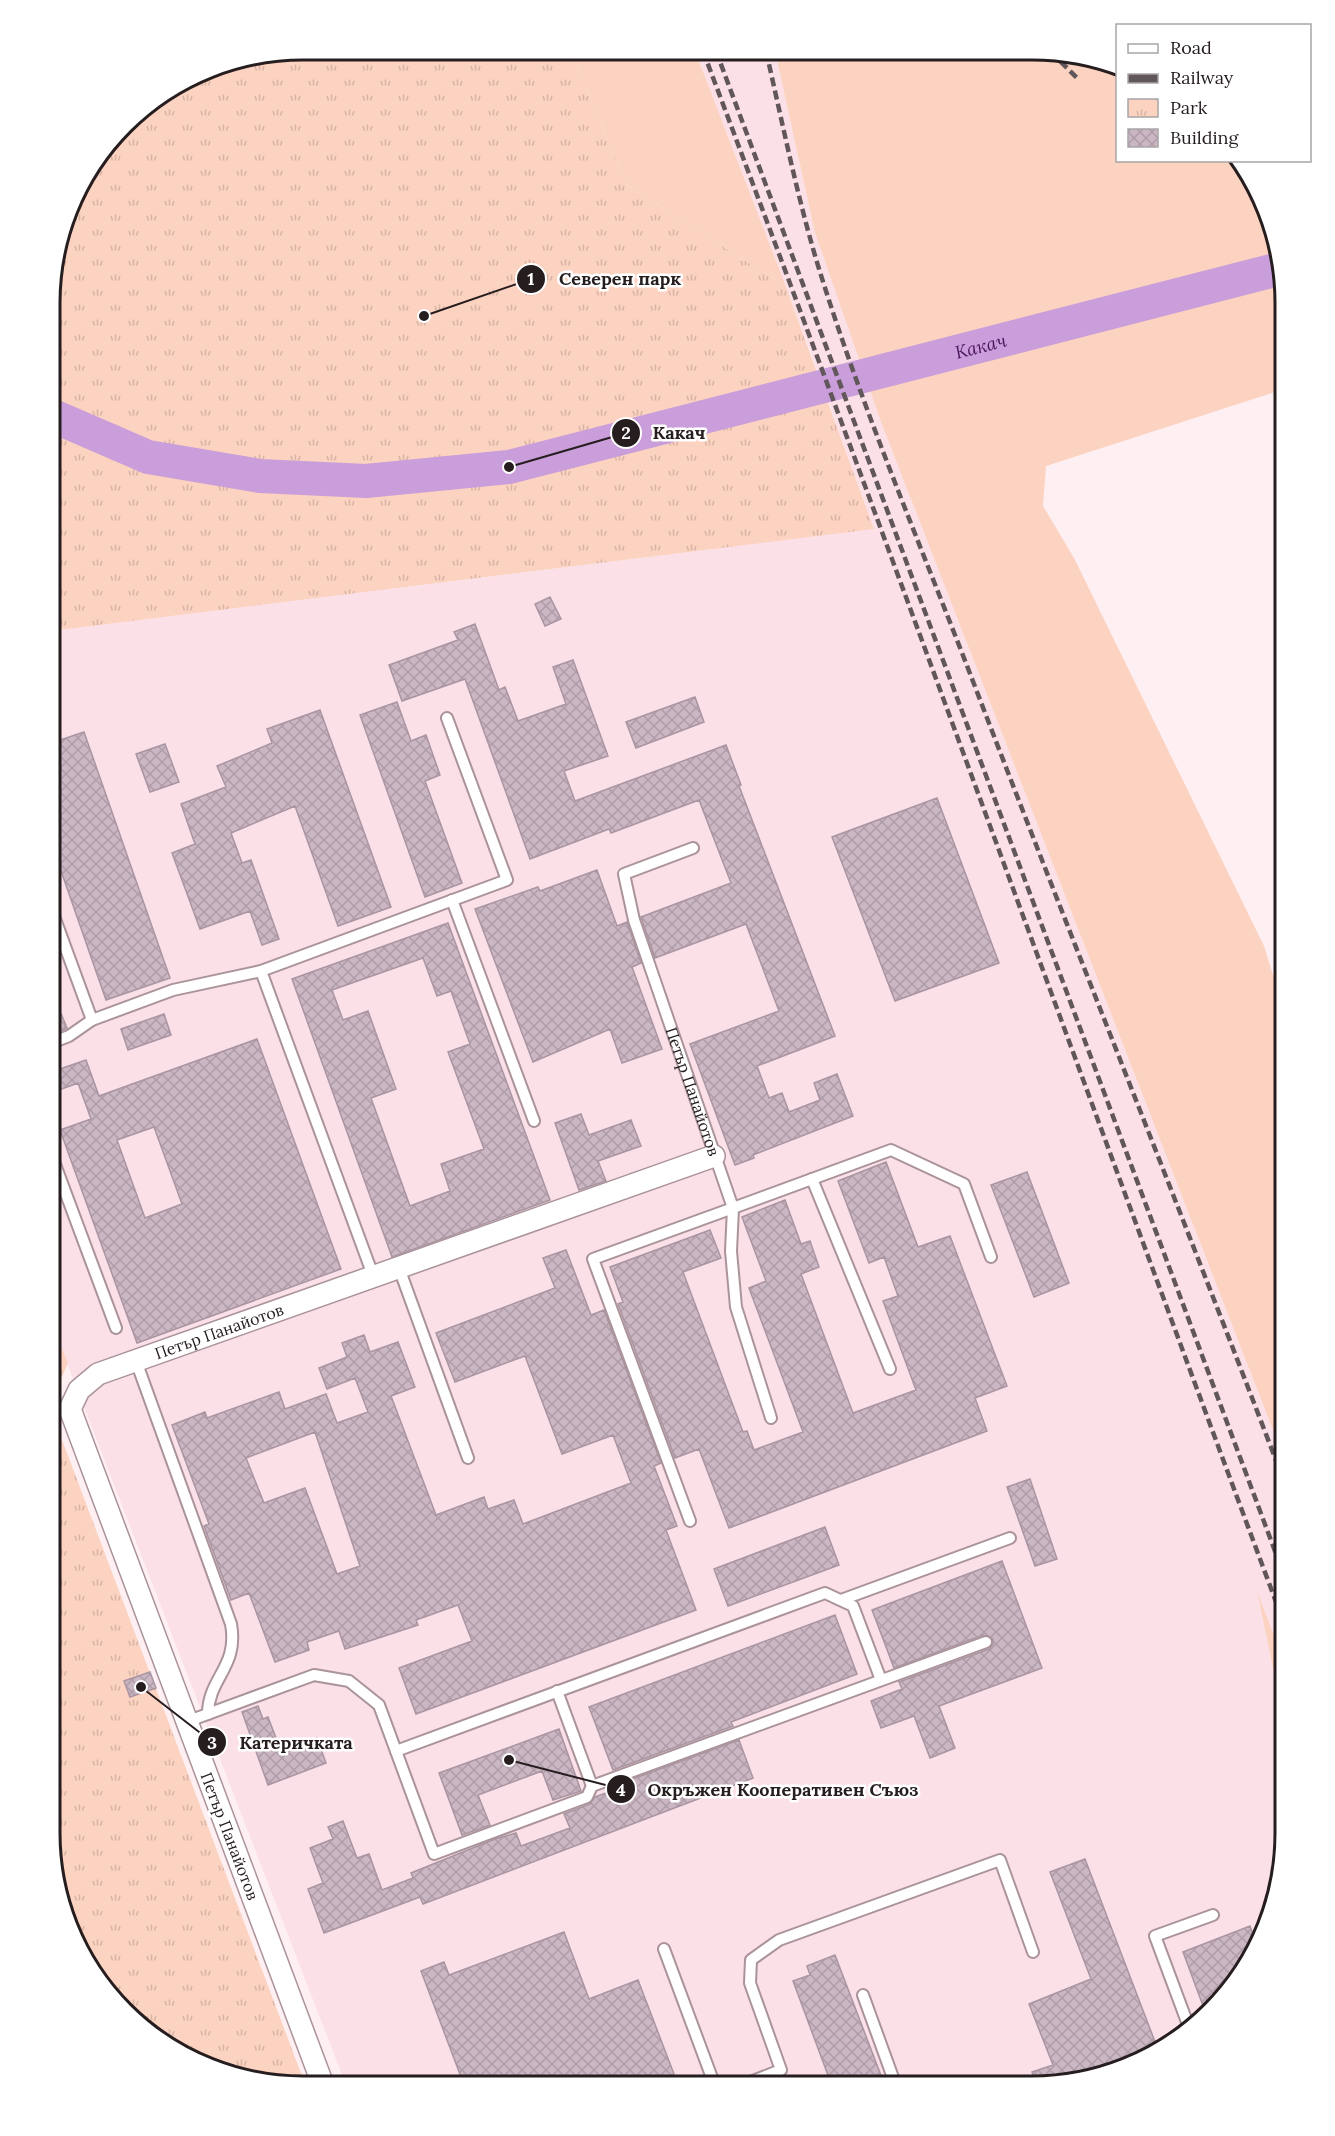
<svg xmlns="http://www.w3.org/2000/svg" width="1335" height="2136" font-family="Lora,serif">
	<defs>
		<pattern id="park-tufts" width="24" height="20" patternUnits="userSpaceOnUse" patternTransform="scale(1.5)"><rect width="24" height="20" fill="#fcd2c0"/><path d="M3 7l-1-3M5 7V3M7 7l1-3M15 17l-1-3M17 17v-4M19 17l1-3" fill="none" stroke="#d8b4a5"/></pattern>
		<pattern id="building-cross-hatch" width="8" height="8" patternUnits="userSpaceOnUse" patternTransform="scale(1.5)"><rect width="8" height="8" fill="#cbb6c4"/><path d="M0 0l8 8M0 8l8-8" fill="none" stroke="#ae9ca8"/></pattern>
	</defs>
	<rect width="100%" height="100%" fill="#feeff3"/>
	<path fill="#fbe0e7" d="M695,51h80l40,182 66,189 404,1039v205l-27,-69 27,130v123l-19,80 -33,57 -47,47 -57,33 -97,19 -686,-1 -296,-766 1,-688 823,-102 -66,-184z"/>
	<path fill="#fcd2c0" d="M570,50l125,1 91,236 -160,-103z
		M775,51l290,1 52,14 1,94 122,1 26,45 19,97v88h-7l-232,75 -3,40 31,52 190,388 21,68v447l-404,-1039 -66,-189z
		M1257,1591l28,75v61z"/>
	<path fill="url(#park-tufts)" d="M303,50h267l56,134 160,103 88,242 -823,102 1,-361 24,-79 60,-78 70,-44z
		M50,1319l18,44 -18,42z
		M50,1408l255,676h-35l-64,-17 -57,-33 -47,-47 -33,-57 -19,-97z"/>
	<g fill="none" stroke-linecap="round" stroke-linejoin="round">
		<path stroke="#c99eda" stroke-width="34" id="s1" d="M51,415l97,42 112,19 106,5 143,-14 770,-198"/>
	</g>
	<path fill="url(#building-cross-hatch)" stroke="#a995a2" stroke-width="1.5" fill-rule="evenodd" d="M550,597l11,22 -16,7 -10,-22z
		M475,624l24,66 6,-3 13,34 48,-17 -13,-37 20,-7 35,96 -44,15 11,30 151,-56 15,40 -2,1 96,250 -78,30 12,32 13,-5 7,19 31,-12 -6,-17 23,-9 16,42 -100,39 1,3 -19,7 -45,-121 89,-33 -33,-87 -91,34 -14,-41 90,-34 -32,-83 -88,33 -2,-4 -79,30 -65,-180 -63,22 -13,-36 69,-25 -4,-8z
		M695,697l9,25 -68,26 -10,-26z
		M397,702l14,39 15,-6 14,40 -15,6 37,102 -37,14 -65,-182z
		M320,710l71,197 -53,19 -43,-120 -64,27 11,30 9,-3 28,79 -17,6 -12,-34 -50,18 -28,-76 23,-9 -14,-40 45,-17 -9,-21 55,-23 -5,-14z
		M84,732l86,246 -64,22 -55,-158v-99z
		M165,744l14,38 -29,10 -14,-38z
		M937,798l62,165 -104,38 -63,-164z
		M597,870l20,56 10,-4 14,41 -9,4 30,82 -40,14 -12,-34 -77,33 -58,-153 63,-22 2,4z
		M448,923l102,277 -158,57 -100,-278zM423,958l14,38 14,-5 19,53 -22,8 36,97 -43,15 9,27 -40,15 -39,-108 25,-9 -28,-78 -25,9 -11,-30z
		M51,989l16,39 -16,7z
		M164,1014l7,21 -43,15 -7,-21z
		M257,1039l84,230 -204,74 -77,-213 31,-11 -13,-36 -27,10v-21l35,-12 13,36zM154,1127l28,77 -37,14 -28,-78z
		M581,1114l8,21 42,-15 10,26 -43,15 8,20 -27,9 -24,-67z
		M886,1162l32,85 32,-11 57,150 -32,12 12,33 -258,97 -30,-79 -24,9 -57,-154 5,-2 -13,-35 100,-37 11,28 -38,14 60,160 4,-1 7,19 49,-18 -54,-144 17,-7 -24,-64 43,-17 16,44 9,-3 9,26 -18,7 52,139 63,-23 -33,-89 15,-5 -14,-39 -15,6 -31,-82z
		M1027,1172l42,111 -35,14 -43,-112z
		M566,1250l25,65 13,-5 57,153 -7,3 23,60 -11,4 30,80 -280,104 -17,-46 73,-27 -14,-36 -42,15 2,5 -73,24 -6,-18 -32,11 2,8 -34,12 -26,-69 -18,7 -27,-74 5,-2 -37,-99 33,-13 2,6 72,-26 6,17 41,-15 11,29 31,-11 -13,-34 -28,11 -8,-21 28,-11 -5,-14 22,-8 6,17 28,-10 17,45 -24,9 45,119 48,-18 4,12 26,-9 9,24 108,-41 -18,-48 -51,19 -37,-98 -70,26 -19,-49 119,-45 -12,-30zM315,1432l45,134 -23,8 -32,-86 -41,15 -18,-45z
		M1030,1479l27,80 -22,7 -28,-79z
		M825,1527l14,38 -111,41 -14,-37z
		M1002,1561l40,107 -103,38 16,42 -25,10 -16,-42 -33,12 -10,-27 31,-12 -3,-7 90,-33 4,-5v-5l-10,-4 -89,33 -22,-58z
		M835,1615l22,59 -126,48 2,4 -120,44 -24,-63z
		M150,1672l6,16 -26,9 -6,-16z
		M258,1706l5,13 5,-2 13,34 36,-13 9,25 -58,22 -26,-73z
		M559,1729l22,62 -28,9 -11,-29 -64,24 12,30 -28,10 -23,-62z
		M739,1740l14,38 -330,126 -3,-7 -96,36 -16,-44 15,-6 -13,-35 23,-9 -5,-12 15,-6 14,37 12,-4 13,36 31,-12 -2,-5 84,-34 21,-6 5,13 49,-18 -6,-14 26,-10 5,-7 25,-9 -1,-4z
		M1085,1859l72,188 -35,13 3,8 -88,18 -5,-14 21,-7 -24,-61 62,-25 -41,-107z
		M1250,1926l7,19 -24,42 -27,27 -23,-62z
		M564,1932l25,67 49,-19 36,94 -30,11h-180l-43,-114 23,-9 5,13z
		M835,1955l50,131h-53l-39,-105 17,-6 -3,-9z"/>
	<g fill="none" stroke-linecap="round" stroke-linejoin="round">
		<g stroke="#aa9399" stroke-width="14">
			<g id="service">
				<path id="s2" d="M693,848l-69,26 10,46 99,288 158,-58 73,34 27,73"/>
				<path d="M452,900l82,221"/>
				<path d="M51,908l41,112 81,-30 88,-19"/>
				<path d="M51,1043l18,-7 23,-16"/>
				<path d="M50,1151l66,177"/>
				<path d="M812,1179l78,190"/>
				<path d="M399,1268l69,190"/>
				<path d="M374,1278l-113,-307 246,-91 -60,-162"/>
				<path d="M136,1361l95,263c8,43 -23,54 -23,90"/>
				<path d="M690,1521l-97,-262 140,-51 -2,43 5,56 35,111"/>
				<path d="M841,1600l169,-62"/>
				<path d="M557,1691l35,95"/>
				<path d="M186,1722l128,-47 35,6 30,24 55,149 153,-57 5,-11 394,-144"/>
				<path d="M396,1751l429,-158 28,13 28,74"/>
				<path d="M664,1949l51,137"/>
				<path d="M863,1995l33,91"/>
				<path d="M1190,2030l-35,-94 58,-21"/>
				<path d="M740,2086l41,-16 -31,-87 1,-23 28,-20 221,-80 33,92"/>
			</g>
		</g>
		<g stroke="#aa9399" stroke-width="24">
			<g id="minor">
				<path id="s3" d="M323,2085l-253,-676 9,-19 19,-16 616,-218"/>
			</g>
		</g>
		<use href="#service" stroke="#fff" stroke-width="10"/>
		<use href="#minor" stroke="#fff" stroke-width="21"/>
		<path stroke="#615659" stroke-width="4.5" stroke-dasharray="9 4.5" stroke-linecap="butt" d="M703,51c197,523 386,1050 582,1575
			M716,51l569,1527
			M766,51c16,70 30,140 50,208 44,145 104,284 158,425 102,267 209,532 311,800
			M1051,52l27,27"/>
	</g>
	<g text-anchor="middle" dominant-baseline="central" stroke-width="5" stroke-linejoin="round" paint-order="stroke">
		<g font-size="16" fill="#261d1f" stroke="#fff">
			<text stroke="none"><textPath href="#s2" startOffset="302">Петър Панайотов</textPath></text>
			<text stroke="none"><textPath href="#s3" startOffset="896">Петър Панайотов</textPath></text>
			<text transform="translate(230 1836) rotate(69)">Петър Панайотов</text>
		</g>
		<g font-size="18" font-style="italic" fill="#4a145c" stroke="#fff">
			<text stroke="none"><textPath href="#s1" startOffset="956">Какач</textPath></text>
		</g>
	</g>
	<path d="M0 0H1335V2136H0ZM303 60H1032A243 243 0 0 1 1275 303V1833A243 243 0 0 1 1032 2076H303A243 243 0 0 1 60 1833V303A243 243 0 0 1 303 60Z" fill="#fff" fill-rule="evenodd"/>
	<path fill="none" stroke="#261d1f" stroke-width="3" d="M303 60H1032A243 243 0 0 1 1275 303V1833A243 243 0 0 1 1032 2076H303A243 243 0 0 1 60 1833V303A243 243 0 0 1 303 60Z"/>
	<path fill="none" stroke="#261d1f" stroke-width="2" d="M424 316L531 279M509 467L626 433M141 1687L212 1742M509 1760L621 1789"/>
	<g fill="#261d1f" stroke="#fff" stroke-width="2">
		<circle cx="424" cy="316" r="6"/>
		<circle cx="509" cy="467" r="6"/>
		<circle cx="141" cy="1687" r="6"/>
		<circle cx="509" cy="1760" r="6"/>
		<circle cx="531" cy="279" r="15"/>
		<circle cx="626" cy="433" r="15"/>
		<circle cx="212" cy="1742" r="15"/>
		<circle cx="621" cy="1789" r="15"/>
	</g>
	<g font-size="18" text-anchor="middle" font-weight="bold" fill="#fff">
		<text x="531" y="285">1</text>
		<text x="626" y="439">2</text>
		<text x="212" y="1749">3</text>
		<text x="621" y="1796">4</text>
	</g>
	<g font-size="18" text-anchor="middle" font-weight="bold" fill="#261d1f" stroke="#fff" stroke-width="5" stroke-linejoin="round" paint-order="stroke">
		<text x="620" y="285">Северен парк</text>
		<text x="679" y="439">Какач</text>
		<text x="296" y="1749">Катеричката</text>
		<text x="783" y="1796">Окръжен Кооперативен Съюз</text>
	</g>
	<rect x="1116" y="24" width="195" height="138" fill="#ffffff" stroke="#a8a5a5" stroke-width="1.5"/>
	<rect x="1128" y="44" width="30" height="9" fill="#ffffff" stroke="#a8a5a5" stroke-width="1.5"/>
	<text x="1170" y="54" font-size="18" fill="#261d1f">Road</text>
	<rect x="1128" y="74" width="30" height="9" fill="#615659" stroke="#a8a5a5" stroke-width="1.5"/>
	<text x="1170" y="84" font-size="18" fill="#261d1f">Railway</text>
	<rect x="1128" y="99" width="30" height="18" fill="url(#park-tufts)" stroke="#a8a5a5" stroke-width="1.5"/>
	<text x="1170" y="114" font-size="18" fill="#261d1f">Park</text>
	<rect x="1128" y="129" width="30" height="18" fill="url(#building-cross-hatch)" stroke="#a8a5a5" stroke-width="1.5"/>
	<text x="1170" y="144" font-size="18" fill="#261d1f">Building</text>
</svg>
